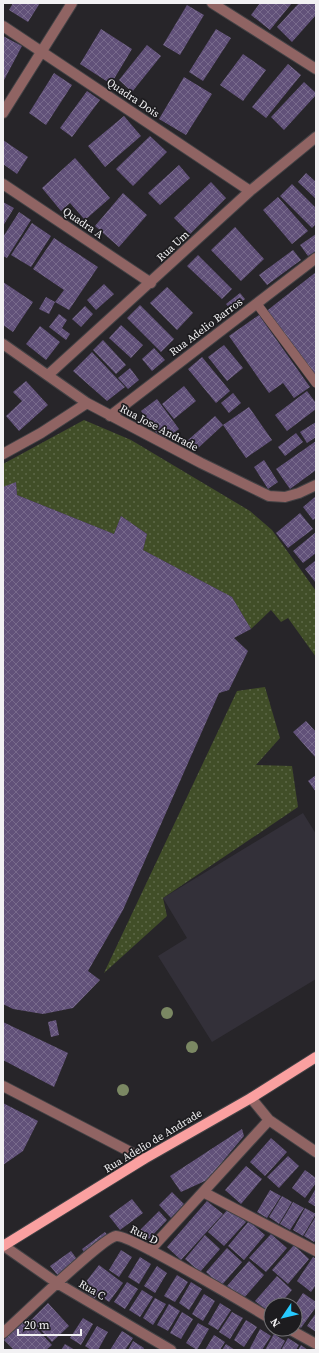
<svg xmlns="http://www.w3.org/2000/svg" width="319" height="1353" font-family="'Source Serif 4',serif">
	<defs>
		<pattern id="grass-dots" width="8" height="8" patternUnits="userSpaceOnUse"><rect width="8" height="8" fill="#414e28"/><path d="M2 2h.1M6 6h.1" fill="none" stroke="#5d6848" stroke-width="1.8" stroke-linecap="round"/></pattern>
		<pattern id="building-cross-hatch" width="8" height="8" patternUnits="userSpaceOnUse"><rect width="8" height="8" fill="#615179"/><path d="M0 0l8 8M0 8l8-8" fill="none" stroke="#786a8c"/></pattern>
	</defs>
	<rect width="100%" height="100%" fill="#272529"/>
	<path fill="#333039" d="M303,813l13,21v145l-104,63 -54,-86 29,-18 -24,-40z"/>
	<path fill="url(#grass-dots)" d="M84,420l47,20 119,71 22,19 44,61v66l-28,-39 -7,4 -10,-12 -20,19 -19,-32 -89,-47 4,-16 -26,-18 -7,18 -97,-39 -1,-12 -13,4v-23z
		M265,687l15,51 -24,27 36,1 6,41 -135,91 4,18 -63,57 133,-282z"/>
	<path fill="url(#building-cross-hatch)" d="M13,3h27l-12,19 -19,-12z
		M260,3h32l-22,27 -19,-15z
		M299,3h14l3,2v10l-24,27 -15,-15z
		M187,5l17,10 -24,40 -17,-10z
		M101,29l31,20 -21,35 -31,-20z
		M216,29l15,9 -28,43 -14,-9z
		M3,36l19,10 -19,36z
		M147,45l14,11 -29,36 -13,-12z
		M243,54l23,16 -23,31 -23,-16z
		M288,64l13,11 -35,43 -14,-11z
		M54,73l18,12 -26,40 -17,-12z
		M184,77l28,17 -26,41 -27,-16z
		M304,82l12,11v2l-32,35 -13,-13z
		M87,91l13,9 -28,37 -12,-9z
		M124,116l17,20 -36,31 -17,-21z
		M150,136l17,16 -34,34 -17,-17z
		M3,140l25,17 -11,17 -14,-10z
		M75,158l35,40 -25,22 -15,-17 -9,8 -19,-23z
		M179,165l11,13 -30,27 -12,-12z
		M306,173l10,9v17l-18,-17z
		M211,182l15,16 -36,36 -16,-16z
		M292,184l24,24v16l-4,4 -32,-32z
		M123,193l24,22 -28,32 -24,-21z
		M278,197l30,34 -16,13 -29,-34z
		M3,202l11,6 -11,18z
		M19,212l12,8 -24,38 -4,-2v-19z
		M32,223l19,13 -20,31 -20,-12z
		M235,227l29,32 -23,22 -30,-31z
		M316,234v17l-8,5 -8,-11z
		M54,238l44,29 -29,43 -14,-8 9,-12 -31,-21z
		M293,250l8,10 -34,25 -8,-10z
		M198,255l34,34 -10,10 -35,-33z
		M316,272v107l-52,-66z
		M3,282l30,20 -20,30 -10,-7z
		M104,284l10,10 -18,16 -9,-10z
		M167,287l26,26 -16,17 -27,-27z
		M240,293l5,6 -14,11 -5,-6z
		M46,297l9,5 -6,12 -10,-5z
		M140,305l34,34 -13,13 -34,-34z
		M85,306l8,8 -12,13 -9,-8z
		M59,314l8,6 -5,8 8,6 -4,6 -17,-13z
		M259,315l51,72 -16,11 -11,-15 -14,10 -40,-57z
		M121,325l22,20 -12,13 -22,-20z
		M40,326l20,16 -14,18 -20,-16z
		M103,340l23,25 -10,9 -23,-24z
		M224,345l19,23 -16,13 -19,-24z
		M154,348l11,12 -13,11 -10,-12z
		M92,352l33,35 -18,14 -34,-30z
		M202,357l28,34 -14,12 -28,-34z
		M130,368l9,12 -11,9 -10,-11z
		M26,381l22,24 -29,26 -13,-15 16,-15 -9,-9z
		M184,386l12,15 -22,18 -12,-15z
		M307,391l9,12v6l-29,22 -12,-16z
		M233,393l8,10 -12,10 -8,-10z
		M157,399l22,30 -17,12 -21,-30z
		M249,407l23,33 -26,18 -23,-33z
		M215,416l8,9 -28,26 -8,-10z
		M316,422v15l-9,6 -7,-11z
		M296,433l7,9 -18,14 -7,-9z
		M316,441v29l-26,19 -14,-20z
		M264,460l14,22 -10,7 -14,-22z
		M16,482l1,13 97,39 7,-18 26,18 -4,16 89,47 19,32 -17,9 14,13 -19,39 -10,3 -96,217 -35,61 12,9 -27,28 -30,6 -30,-5 -10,-5v-517z
		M316,496v22l-3,2 -10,-13z
		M300,513l13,16 -25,19 -12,-15z
		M316,532v21l-13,10 -10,-12z
		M316,560v23l-11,-14z
		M306,721l10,11v26l-23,-26z
		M316,775v17l-8,-11z
		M56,1020l3,15 -8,2 -3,-15z
		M3,1022l65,31 -14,34 -51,-27z
		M3,1103l35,18 -15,30 -20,14z
		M242,1129l2,7 -37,44 -26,12 -11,-16z
		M271,1138l16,14 -22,24 -15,-14z
		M288,1156l11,10 -20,22 -12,-11z
		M246,1166l16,13 -21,25 -16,-14z
		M305,1170l11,8v5l-11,15 -13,-10z
		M316,1188v19l-8,-5z
		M270,1190l11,6 -14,22 -10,-6z
		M172,1192l12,12 -13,14 -12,-13z
		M282,1196l10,6 -13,22 -10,-7z
		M132,1199l11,14 -23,17 -11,-14z
		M207,1201l16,13 -42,46 -14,-13z
		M293,1202l11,6 -14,22 -10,-6z
		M229,1208l17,14 -22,24 -16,-14z
		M305,1208l11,6 -13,22 -10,-6z
		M159,1211l8,9 -18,19 -9,-9z
		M316,1216v24l-2,2 -10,-6z
		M249,1221l16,14 -21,25 -16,-14z
		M105,1232l4,5 -23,18 -4,-6z
		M271,1234l16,14 -21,24 -17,-14z
		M205,1235l15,14 -20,23 -15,-13z
		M294,1245l15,14 -21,25 -16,-14z
		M227,1248l15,14 -21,24 -15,-14z
		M121,1250l11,7 -13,20 -10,-7z
		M71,1251l8,11 -19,16 -10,-12z
		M140,1257l11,7 -12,20 -11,-7z
		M313,1257l3,2v26l-5,7 -14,-11z
		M249,1261l15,14 -21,24 -16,-13z
		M99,1265l24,18 -14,19 -11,-8 -4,5 -13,-11z
		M157,1266l10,7 -12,20 -11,-7z
		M177,1275l11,7 -13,20 -11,-6z
		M277,1276l15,14 -13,15h-8v9l-16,-13z
		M127,1282l11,7 -13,20 -11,-7z
		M191,1282l11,7 -13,21 -10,-7z
		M142,1290l11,7 -13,20 -11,-7z
		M303,1293l13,9v5l-15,21 -6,-5v-18z
		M204,1294l11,7 -12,20 -11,-7z
		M155,1298l11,6 -13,21 -10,-7z
		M48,1303l21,23 -17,16 -21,-22z
		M220,1303l11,7 -13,20 -10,-6z
		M169,1304l11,7 -12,20 -11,-6z
		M182,1312l11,7 -12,20 -11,-6z
		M232,1312l11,6 -13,21 -11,-7z
		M316,1313v19l-9,-6z
		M27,1318l25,27 -6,5h-32l-10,-10z
		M83,1318l10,6 -12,21 -11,-7z
		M246,1320l11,7 -13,20 -10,-7z
		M198,1323l11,6 -12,21 -11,-7z
		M97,1326l11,6 -10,18h-7l-6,-4z
		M260,1329l11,7 -9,14h-13z
		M122,1331l11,7 -8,12h-15z
		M274,1334l11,7 -5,9h-15z
		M214,1335l11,7 -5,8h-15z
		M288,1338l11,7 -3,5h-15z
		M133,1341l11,7 -1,2h-15z
		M65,1344l10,6h-14z
		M226,1344l9,6h-13z
		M301,1345l7,5h-10z"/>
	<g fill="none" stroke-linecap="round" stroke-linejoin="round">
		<g stroke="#434245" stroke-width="10">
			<path id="lane" d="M257,304l59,79"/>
		</g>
		<g stroke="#434245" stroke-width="12">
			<path id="street" d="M212,3l104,66
				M3,26l247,165
				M3,113l69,-110
				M3,184l148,99
				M3,344l84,59 114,60 68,33 16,1 14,-4 17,-8
				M48,375l202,-184 66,-54
				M110,416l206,-158
				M3,454l38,-21 46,-30
				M3,1086l141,73
				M251,1098l18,22 47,32
				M203,1192l113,59
				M4,1246l53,37 114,67
				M150,1250l119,-130
				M289,1329l27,15
				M3,1333c16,-14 99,-95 113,-97 13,-2 135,71 155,83"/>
		</g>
		<g stroke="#434245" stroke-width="12">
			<path id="primary" d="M3,1246l141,-87 107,-61 65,-41"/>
		</g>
		<use href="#lane" stroke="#906463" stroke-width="9"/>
		<use href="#street" stroke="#906463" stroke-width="10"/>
		<use href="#primary" stroke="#faa0a0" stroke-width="10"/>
	</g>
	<g fill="#7b8863">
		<circle cx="167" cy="1013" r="6"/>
		<circle cx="192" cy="1047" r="6"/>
		<circle cx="123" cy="1090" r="6"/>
	</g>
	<g text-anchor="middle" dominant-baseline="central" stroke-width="3.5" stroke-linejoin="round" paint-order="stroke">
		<g font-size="11" fill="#f2f1f3" stroke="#1d1c1f">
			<text transform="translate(133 98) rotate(34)">Quadra Dois</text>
			<text transform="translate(83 223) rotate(34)">Quadra A</text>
			<text transform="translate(173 246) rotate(-43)">Rua Um</text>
			<text transform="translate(206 327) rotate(-37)">Rua Adelio Barros</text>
			<text transform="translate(159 428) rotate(28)">Rua Jose Andrade</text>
			<text transform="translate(153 1141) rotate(-31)">Rua Adelio de Andrade</text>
			<text transform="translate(144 1235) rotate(26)">Rua D</text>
			<text transform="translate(92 1290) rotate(30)">Rua C</text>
		</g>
	</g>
	<rect width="319" height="1353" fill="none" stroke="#f2f1f3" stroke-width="8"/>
	<g transform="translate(283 1317) rotate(235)"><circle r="19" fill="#1d1c1f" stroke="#727174"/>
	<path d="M0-3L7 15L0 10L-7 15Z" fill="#26c9fe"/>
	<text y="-6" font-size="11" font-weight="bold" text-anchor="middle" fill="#f2f1f3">N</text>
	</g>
	<path d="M18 1329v6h63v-6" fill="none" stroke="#f2f1f3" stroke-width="2"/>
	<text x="24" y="1329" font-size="12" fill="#f2f1f3" stroke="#1d1c1f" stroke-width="3" paint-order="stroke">20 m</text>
</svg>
